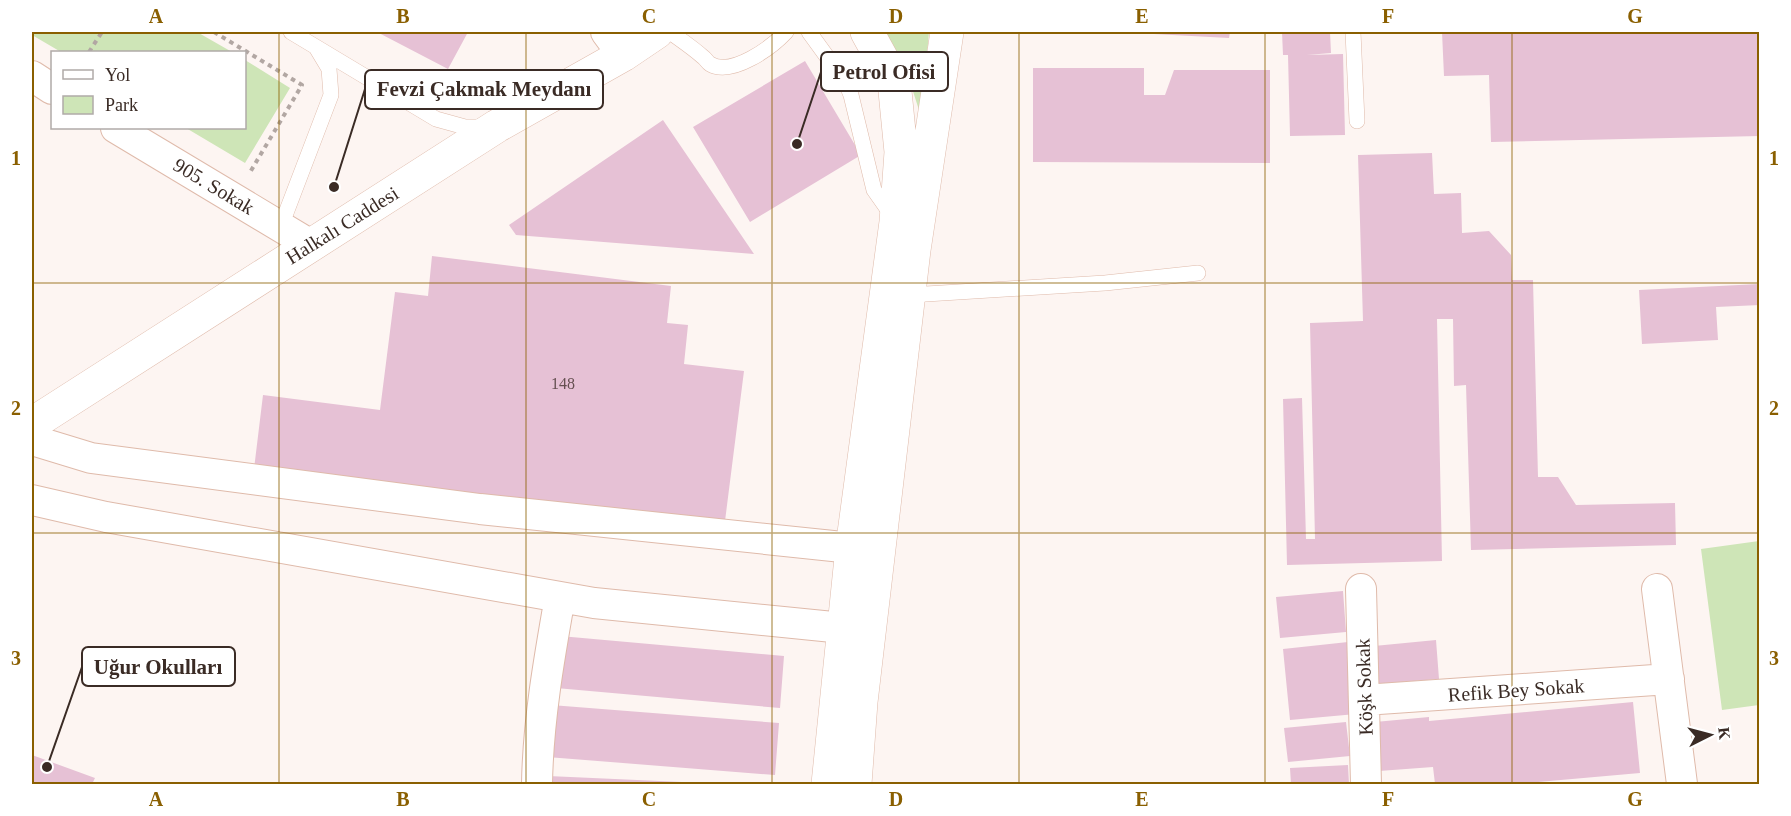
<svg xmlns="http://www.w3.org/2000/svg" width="1791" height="816" font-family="Georgia,serif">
	<rect width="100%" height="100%" fill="#fdf5f2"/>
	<path fill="#cee5b7" d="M32,32h165l35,20h-171l-29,-17z
		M886,32h43l-5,58 -5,20 -12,-37z
		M245,60l45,28 -45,75 -59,-35h58z
		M1759,541v164l-37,5 -21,-161z"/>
	<path fill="#e6c1d5" d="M377,32h91l-20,37z
		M1135,32h95l-1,6 -94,-5z
		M1282,32h48l1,21 -24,2 36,-1 2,81 -55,1 -2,-81h-5z
		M1442,32h318v104l-269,6 -2,-67 -45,1z
		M805,61l56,94 -111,67 -57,-95z
		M1033,68h111v27h21l9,-25h96v93l-237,-1z
		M663,120l91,134 -238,-19 -7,-10z
		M1432,153l2,41 27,-1 1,40 27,-2 22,24 1,25h21l5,197h20l18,28 99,-2 1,42 -205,5 -5,-165 -12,1 -1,-67h-16l5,242 -155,4 -4,-166 19,-1 4,141h9l-5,-216 53,-2 -5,-166z
		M432,256l239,30 -4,37 21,2 -4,39 60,7 -20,158 -470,-60 9,-74 117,15 15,-118 33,4z
		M1759,284l1,21 -44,2 2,33 -76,4 -3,-54z
		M1343,591l3,41 -66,6 -4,-41z
		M560,636l224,20 -4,52 -224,-20z
		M1436,640l3,39 -61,5 -4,-38z
		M1348,642l8,72 -66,6 -7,-71z
		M1633,702l7,71 -126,11h-79l-2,-17 -54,4 -4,-49 54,-5v4z
		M551,705l228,18 -4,52 -228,-18z
		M1346,722l4,34 -62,6 -4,-34z
		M32,755l63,23 -3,6h-60z
		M1348,765l1,19h-58l-1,-16z
		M548,776l156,7v1h-156z"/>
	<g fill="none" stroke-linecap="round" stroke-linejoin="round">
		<g stroke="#dfbaaa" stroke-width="16">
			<path id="service" d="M291,32l145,87 29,8h20
				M670,32c11,8 23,16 33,25 3,2 4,5 7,7 22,13 62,-17 76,-32
				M809,32l37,51 5,12 23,95 19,27
				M1353,32l4,89
				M281,226l50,-131 -2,-26 -12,-20
				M910,295l195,-12 93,-10"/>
		</g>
		<g stroke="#dfbaaa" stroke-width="32">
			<path id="minor" d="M606,32l17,23
				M32,76l20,13
				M116,128l195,117
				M32,440l59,18 389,51 372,39
				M32,500l74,17 488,86 249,25
				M1361,589l5,195
				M1657,589l25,195
				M1364,700l305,-21
				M537,784c1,-62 12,-125 23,-187"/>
		</g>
		<g stroke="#dfbaaa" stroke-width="34">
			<path id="secondary" d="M32,424l465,-298 126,-71 34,-23
				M828,784l24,-236 44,-326 5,-70 -7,-71 -27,-49
				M855,784l6,-82 53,-452 33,-218"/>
		</g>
		<path stroke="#b2a7a3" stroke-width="4" stroke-dasharray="4.5 4.5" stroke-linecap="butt" d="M214,32l88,53 -53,89
			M89,52l13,-20"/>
		<use href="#service" stroke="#fff" stroke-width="15"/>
		<use href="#minor" stroke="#fff" stroke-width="30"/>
		<use href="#secondary" stroke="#fff" stroke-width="33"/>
	</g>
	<path fill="none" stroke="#8a5f00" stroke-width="1.5" stroke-opacity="0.55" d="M279,32v752M526,32v752M772,32v752M1019,32v752M1265,32v752M1512,32v752M32,283h1728M32,533h1728"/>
	<g text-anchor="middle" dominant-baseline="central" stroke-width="4.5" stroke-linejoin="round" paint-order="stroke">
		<g font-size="16" fill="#655051">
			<text x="563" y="383">148</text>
		</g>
		<g font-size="20" fill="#3a2b25" stroke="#fff">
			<text transform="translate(214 186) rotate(31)">905. Sokak</text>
			<text transform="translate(342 225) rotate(-32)">Halkalı Caddesi</text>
			<text transform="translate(1364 687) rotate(-92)">Köşk Sokak</text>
			<text transform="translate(1516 690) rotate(-4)">Refik Bey Sokak</text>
		</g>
	</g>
	<path fill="none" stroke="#3a2b25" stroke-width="2" d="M797 144L821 72M334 187L365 89M47 767L82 667"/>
	<g fill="#3a2b25" stroke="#fff" stroke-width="2">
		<circle cx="797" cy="144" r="6"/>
		<circle cx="334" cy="187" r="6"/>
		<circle cx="47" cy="767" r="6"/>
	</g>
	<g fill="#fff" stroke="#3a2b25" stroke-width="2">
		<rect x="821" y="52" width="127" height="39" rx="6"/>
		<rect x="365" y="70" width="238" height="39" rx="6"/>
		<rect x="82" y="647" width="153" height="39" rx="6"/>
	</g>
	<g font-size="21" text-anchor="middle" font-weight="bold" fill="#3a2b25">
		<text x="884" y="79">Petrol Ofisi</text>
		<text x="484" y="96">Fevzi Çakmak Meydanı</text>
		<text x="158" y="674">Uğur Okulları</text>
	</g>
	<rect width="1791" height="816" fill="none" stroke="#ffffff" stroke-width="66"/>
	<rect x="51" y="51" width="195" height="78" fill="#ffffff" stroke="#b0aaa8" stroke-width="1.5"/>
	<rect x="63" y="70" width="30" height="9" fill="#ffffff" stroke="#b0aaa8" stroke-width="1.5"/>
	<text x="105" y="81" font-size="18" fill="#3a2b25">Yol</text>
	<rect x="63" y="96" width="30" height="18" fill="#cee5b7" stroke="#b0aaa8" stroke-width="1.5"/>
	<text x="105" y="111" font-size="18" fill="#3a2b25">Park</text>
	<g transform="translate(1710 735) rotate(84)" stroke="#ffffff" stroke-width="4.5" paint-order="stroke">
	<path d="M0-4.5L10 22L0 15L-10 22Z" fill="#3a2b25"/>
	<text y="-9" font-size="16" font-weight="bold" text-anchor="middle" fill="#3a2b25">K</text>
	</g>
	<rect x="33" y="33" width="1725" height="750" fill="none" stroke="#8a5f00" stroke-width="2"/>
	<g font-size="20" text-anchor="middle" font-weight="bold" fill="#8a5f00">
		<text x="156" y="23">A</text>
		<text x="403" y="23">B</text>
		<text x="649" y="23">C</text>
		<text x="896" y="23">D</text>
		<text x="1142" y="23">E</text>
		<text x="1388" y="23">F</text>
		<text x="1635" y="23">G</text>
		<text x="16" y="165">1</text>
		<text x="1774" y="165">1</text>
		<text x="16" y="415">2</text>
		<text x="1774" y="415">2</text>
		<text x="16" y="665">3</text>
		<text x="1774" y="665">3</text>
		<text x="156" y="806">A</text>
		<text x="403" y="806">B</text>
		<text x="649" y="806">C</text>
		<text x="896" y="806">D</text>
		<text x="1142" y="806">E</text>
		<text x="1388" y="806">F</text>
		<text x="1635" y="806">G</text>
	</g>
</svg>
